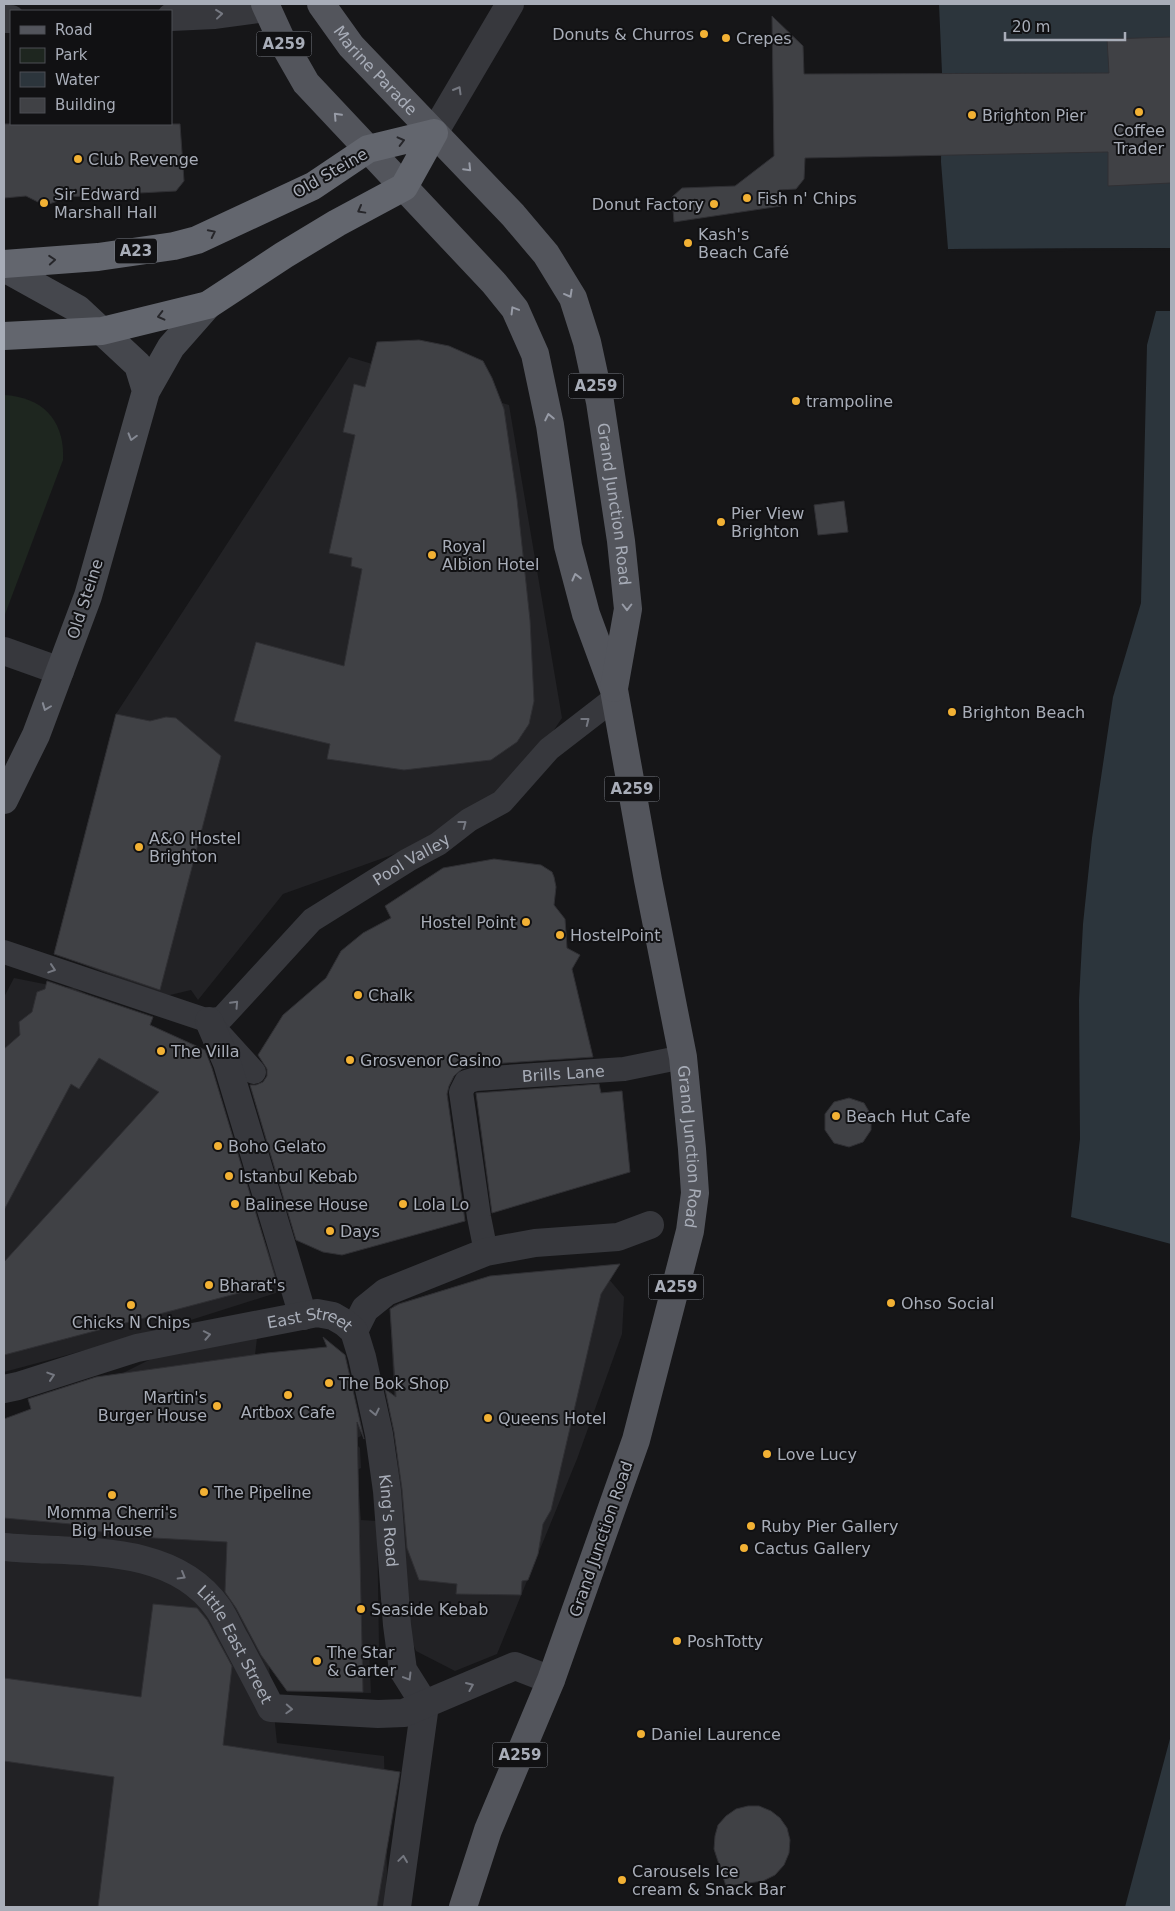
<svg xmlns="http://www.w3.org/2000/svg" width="1175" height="1911" font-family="'DejaVu Sans',sans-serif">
	<rect width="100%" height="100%" fill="#161618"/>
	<path fill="#222225" d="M349,357l160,48 53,313 -67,100 -212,76 -85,106 -7,-10 -21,5 -11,-1 -105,-41 62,-239z
		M14,978l35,7 25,3 43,21 100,100 63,174 -4,10 -123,39 -149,40v-375z
		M490,1276l118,2 16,19 -2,37 -45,125 -80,195 -42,17 -39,-20 -11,-26 -15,-313 4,-7z
		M257,1338l-2,17 79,-9 8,7 11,70 7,4 1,9 -4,2 1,8 2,2 1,20 -4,2 4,50 16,1 2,126h-10l2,46 -84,-2 -20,-44 10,96 107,13 3,115 -2,36h-381v-488l27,-10 44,-12 78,-39z"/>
	<path fill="#1e261f" d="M4,395c39,2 61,26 59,65l-59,157z"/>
	<path fill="#2c353c" d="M939,4h232v244l-223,1 -7,-87 1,-89z
		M1156,311h15v933l-100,-27 9,-78 -1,-139 4,-76 9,-86 21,-141 28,-94 6,-258z
		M1171,1735v172h-46z"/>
	<path fill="#161618" d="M1171,248v2l-223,2 -2,-3z"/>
	<path fill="#404145" stroke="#303034" d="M772,16l31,30 1,28 305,-1 -2,-34 64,-2v146l-63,3v-34l-303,6 -1,21 -8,10 -17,1 2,16 -107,16 -2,-25 10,-9 53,-2 39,-30z
		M4,124h176l4,57 -8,10 -110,6 -5,3 -12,4 -11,-2 -12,-6 -22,2z
		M419,340l30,6 34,15 9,17 12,31 13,90 13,121 4,81 -5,23 -12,18 -26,18 -87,10 -77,-11 3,-15 -96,-23 22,-79 88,24 18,-97 -11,-3 1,-8 -23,-5 26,-118 -12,-3 11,-48 11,3 12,-45z
		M844,501l4,31 -30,3 -4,-30z
		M116,714l34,7 16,-4 10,1 45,38 -61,234 -106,-36z
		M494,859l47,6 11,7 2,5 2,10 -2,18 11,14 2,29 13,7 -8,14 21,88 -118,8 -13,4 -8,7 -5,10 -2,8 18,127 -123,34 -19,-3 -27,-12 -46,-155h6l7,-3 4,-6v-7l-9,-14 25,-40 43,-37 15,-27 22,-18 28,-15 -6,-12 58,-38z
		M47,981l106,36 -3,8 55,25 7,18 65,215 -273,72v-93l155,-170 -60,-34 -20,31 -8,-5 -67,126v-161l16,-14 -1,-13 13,-10 5,-20 8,-3z
		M599,1084l2,9 21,-2 8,81 -138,41 -16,-120z
		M849,1098l15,5 7,12v15l-8,12 -14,5 -15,-4 -9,-13v-16l9,-12z
		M620,1264l-19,30 -50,216 -8,14 -5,30 -10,26 -6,1 -1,14 -65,-1 1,-10 -38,-4 -12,-32 -5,-59 -8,-57 -9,-43 11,8 -6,-88 9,-5 91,-28z
		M323,1337l22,18 19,84 -7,-17 6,270 -76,-1 -26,-36 -25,-47 -11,-16 2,-50 -91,-5 -54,-8v-4l-78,-7v-99l27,-10 -3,-10 68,-22 171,-24 60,-6z
		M153,1604l44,4 10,12 25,46 -9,79 177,27 -23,135h-279l16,-130 -110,-16v-83l137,19z
		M748,1806h11l12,5 9,7 7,10 3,12 -1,13 -5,12 -9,10 -12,6 -37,5 -12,-37 1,-13 3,-11 8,-9 10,-7z"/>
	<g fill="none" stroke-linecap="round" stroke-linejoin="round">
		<g stroke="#37383d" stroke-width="24">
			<path id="s1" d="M4,952l205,69 13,-3 90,-98 96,-60 30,-16 31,-24 33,-18 47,-53 66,-51"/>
			<path d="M216,1030l38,42"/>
			<path id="s2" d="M486,1252l-7,-35 -18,-125 5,-10 10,-3 148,-10 59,-12"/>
		</g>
		<g stroke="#37383d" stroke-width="28">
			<path d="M171,17l44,-2 51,-7"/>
			<path d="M4,19h7"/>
			<path d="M434,133l76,-129"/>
			<path d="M4,651l56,20"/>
			<path d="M209,1021l18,42 76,253"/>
			<path d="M354,1331l11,-22 21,-17 100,-40 49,-9 83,-6 32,-12"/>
			<path id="s3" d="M4,1389l14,-3 119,-38 180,-35 16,3 12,7 9,8 8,26 17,77 8,57 10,134 6,45 22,35 -28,202"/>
			<path id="s4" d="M4,1547c71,7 167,-6 214,61 7,10 12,23 18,33 12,23 24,45 35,67l107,6 26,-1 111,-47 36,14"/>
		</g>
		<path stroke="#45474d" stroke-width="28" d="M4,268l74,41 60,56 8,26
			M4,800l32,-65 52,-139 58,-205 25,-44 37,-42"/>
		<g stroke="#53555c" stroke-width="28">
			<path id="s5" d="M265,4l17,37 24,42 188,200 21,26 20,45 15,71 18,121 18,68 28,76 34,190 35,177 9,92 3,44 -5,38 -54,209 -85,240 -63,150 -25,77"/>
			<path id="s6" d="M321,4l30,42 162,169 33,39 27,44 14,44 13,60 21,139 7,68 -14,79"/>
		</g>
		<path stroke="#63666e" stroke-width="28" d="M4,264l94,-7 76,-11 23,-6 116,-54 55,-37 66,-16
			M4,336l98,-5 106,-26 76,-50 53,-32 67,-36 30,-54"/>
	</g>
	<defs><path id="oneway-chevron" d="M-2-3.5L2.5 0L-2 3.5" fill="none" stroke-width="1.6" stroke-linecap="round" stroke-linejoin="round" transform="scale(1.25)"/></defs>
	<g stroke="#757881">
		<use href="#oneway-chevron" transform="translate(219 14) rotate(-6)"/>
		<use href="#oneway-chevron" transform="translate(458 90) rotate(-60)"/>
		<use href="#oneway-chevron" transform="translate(586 721) rotate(-38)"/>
		<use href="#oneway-chevron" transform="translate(463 824) rotate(-37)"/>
		<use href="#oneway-chevron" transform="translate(52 969) rotate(18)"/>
		<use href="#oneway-chevron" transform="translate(235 1004) rotate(-47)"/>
		<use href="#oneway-chevron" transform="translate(207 1335) rotate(-11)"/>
		<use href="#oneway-chevron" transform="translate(51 1376) rotate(-18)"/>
		<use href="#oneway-chevron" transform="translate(375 1412) rotate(78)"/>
		<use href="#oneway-chevron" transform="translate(182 1576) rotate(30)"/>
		<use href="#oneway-chevron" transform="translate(408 1677) rotate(59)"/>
		<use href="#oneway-chevron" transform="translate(470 1686) rotate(-23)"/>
		<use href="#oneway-chevron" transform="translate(289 1709) rotate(3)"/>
		<use href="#oneway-chevron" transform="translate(403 1859) rotate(-82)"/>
	</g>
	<g stroke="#979ba6">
		<use href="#oneway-chevron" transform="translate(337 116) rotate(-133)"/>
		<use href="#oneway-chevron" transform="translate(468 168) rotate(46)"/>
		<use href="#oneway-chevron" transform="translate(569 294) rotate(61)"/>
		<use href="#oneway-chevron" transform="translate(514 310) rotate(-121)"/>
		<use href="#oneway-chevron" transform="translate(549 417) rotate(-102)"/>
		<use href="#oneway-chevron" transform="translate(576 577) rotate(-104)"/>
		<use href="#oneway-chevron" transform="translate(627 607) rotate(90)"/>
	</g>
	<g stroke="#26262a">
		<use href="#oneway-chevron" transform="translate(401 141) rotate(-14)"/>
		<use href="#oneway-chevron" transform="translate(361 210) rotate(151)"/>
		<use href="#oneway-chevron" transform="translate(212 233) rotate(-26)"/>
		<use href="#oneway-chevron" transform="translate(52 260) rotate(-4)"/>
		<use href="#oneway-chevron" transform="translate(161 316) rotate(166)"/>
	</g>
	<g stroke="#858993">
		<use href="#oneway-chevron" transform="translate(132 437) rotate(106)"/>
		<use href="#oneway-chevron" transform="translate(46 707) rotate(111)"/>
	</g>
	<g fill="#f2b134" stroke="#111113" stroke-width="2">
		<circle cx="704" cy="34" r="5"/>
		<circle cx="726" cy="38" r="5"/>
		<circle cx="1139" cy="112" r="5"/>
		<circle cx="972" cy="115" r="5"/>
		<circle cx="78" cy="159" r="5"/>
		<circle cx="747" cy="198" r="5"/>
		<circle cx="44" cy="203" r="5"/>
		<circle cx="714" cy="204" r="5"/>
		<circle cx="688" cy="243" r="5"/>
		<circle cx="796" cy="401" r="5"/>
		<circle cx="721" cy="522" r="5"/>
		<circle cx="432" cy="555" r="5"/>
		<circle cx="952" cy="712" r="5"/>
		<circle cx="139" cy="847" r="5"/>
		<circle cx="526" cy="922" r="5"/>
		<circle cx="560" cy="935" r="5"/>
		<circle cx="358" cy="995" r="5"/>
		<circle cx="161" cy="1051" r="5"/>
		<circle cx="350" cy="1060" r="5"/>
		<circle cx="836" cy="1116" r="5"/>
		<circle cx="218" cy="1146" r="5"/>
		<circle cx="229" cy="1176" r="5"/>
		<circle cx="235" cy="1204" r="5"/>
		<circle cx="403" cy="1204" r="5"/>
		<circle cx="330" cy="1231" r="5"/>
		<circle cx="209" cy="1285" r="5"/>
		<circle cx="891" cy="1303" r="5"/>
		<circle cx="131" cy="1305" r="5"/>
		<circle cx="329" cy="1383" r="5"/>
		<circle cx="288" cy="1395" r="5"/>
		<circle cx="217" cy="1406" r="5"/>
		<circle cx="488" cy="1418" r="5"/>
		<circle cx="767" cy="1454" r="5"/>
		<circle cx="204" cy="1492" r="5"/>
		<circle cx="112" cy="1495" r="5"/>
		<circle cx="751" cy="1526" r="5"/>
		<circle cx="744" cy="1548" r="5"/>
		<circle cx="361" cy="1609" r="5"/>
		<circle cx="677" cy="1641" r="5"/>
		<circle cx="317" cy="1661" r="5"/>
		<circle cx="641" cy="1734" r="5"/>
		<circle cx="622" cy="1880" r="5"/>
	</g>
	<g text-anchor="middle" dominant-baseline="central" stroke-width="4" stroke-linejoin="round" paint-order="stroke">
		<g fill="#111113" stroke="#7b7e86" stroke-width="1">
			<rect x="256.5" y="31.5" width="55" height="25" rx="4"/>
			<rect x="115" y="238.5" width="42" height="25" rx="4"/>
			<rect x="568.5" y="373.5" width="55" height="25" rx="4"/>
			<rect x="604.5" y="776.5" width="55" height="25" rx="4"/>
			<rect x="648.5" y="1274.5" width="55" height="25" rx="4"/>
			<rect x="492.5" y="1742.5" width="55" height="25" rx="4"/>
		</g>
		<g font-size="15" font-weight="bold" fill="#a8adb8">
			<text x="284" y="44">A259</text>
			<text x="136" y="251">A23</text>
			<text x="596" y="386">A259</text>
			<text x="632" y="789">A259</text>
			<text x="676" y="1287">A259</text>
			<text x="520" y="1755">A259</text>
		</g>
		<g font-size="16" fill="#a8adb8" stroke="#111113" text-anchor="start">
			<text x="694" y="34" text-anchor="end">Donuts &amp; Churros</text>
			<text x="736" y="38">Crepes</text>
			<text x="982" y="115">Brighton Pier</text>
			<text x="1139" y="130" text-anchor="middle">Coffee<tspan x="1139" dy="18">Trader</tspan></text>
			<text x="88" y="159">Club Revenge</text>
			<text x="54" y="194">Sir Edward<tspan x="54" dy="18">Marshall Hall</tspan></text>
			<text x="757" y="198">Fish n' Chips</text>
			<text x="704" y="204" text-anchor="end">Donut Factory</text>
			<text x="698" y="234">Kash's<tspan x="698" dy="18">Beach Café</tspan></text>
			<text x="806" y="401">trampoline</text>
			<text x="731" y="513">Pier View<tspan x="731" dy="18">Brighton</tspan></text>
			<text x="442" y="546">Royal<tspan x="442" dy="18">Albion Hotel</tspan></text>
			<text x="962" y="712">Brighton Beach</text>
			<text x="149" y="838">A&amp;O Hostel<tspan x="149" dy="18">Brighton</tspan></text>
			<text x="516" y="922" text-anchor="end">Hostel Point</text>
			<text x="570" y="935">HostelPoint</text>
			<text x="368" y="995">Chalk</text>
			<text x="171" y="1051">The Villa</text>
			<text x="360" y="1060">Grosvenor Casino</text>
			<text x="846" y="1116">Beach Hut Cafe</text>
			<text x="228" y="1146">Boho Gelato</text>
			<text x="239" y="1176">Istanbul Kebab</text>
			<text x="245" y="1204">Balinese House</text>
			<text x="413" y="1204">Lola Lo</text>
			<text x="340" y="1231">Days</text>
			<text x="219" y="1285">Bharat's</text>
			<text x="901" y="1303">Ohso Social</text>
			<text x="131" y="1322" text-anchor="middle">Chicks N Chips</text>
			<text x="339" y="1383">The Bok Shop</text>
			<text x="207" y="1397" text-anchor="end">Martin's<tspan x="207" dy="18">Burger House</tspan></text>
			<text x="288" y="1412" text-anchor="middle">Artbox Cafe</text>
			<text x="498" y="1418">Queens Hotel</text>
			<text x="777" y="1454">Love Lucy</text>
			<text x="214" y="1492">The Pipeline</text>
			<text x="112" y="1512" text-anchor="middle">Momma Cherri's<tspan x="112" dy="18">Big House</tspan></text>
			<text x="761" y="1526">Ruby Pier Gallery</text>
			<text x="754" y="1548">Cactus Gallery</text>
			<text x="371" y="1609">Seaside Kebab</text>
			<text x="687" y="1641">PoshTotty</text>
			<text x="327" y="1652">The Star<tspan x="327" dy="18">&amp; Garter</tspan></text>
			<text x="651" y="1734">Daniel Laurence</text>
			<text x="632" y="1871">Carousels Ice<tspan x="632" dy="18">cream &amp; Snack Bar</tspan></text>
		</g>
		<g font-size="16" fill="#a8adb8" stroke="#111113">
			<text stroke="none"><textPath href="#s6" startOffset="86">Marine Parade</textPath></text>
			<text transform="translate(330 173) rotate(-30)">Old Steine</text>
			<text stroke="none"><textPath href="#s6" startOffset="599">Grand Junction Road</textPath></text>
			<text transform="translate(85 599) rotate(-72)">Old Steine</text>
			<text stroke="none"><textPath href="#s1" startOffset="479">Pool Valley</textPath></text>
			<text stroke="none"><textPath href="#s2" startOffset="271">Brills Lane</textPath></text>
			<text stroke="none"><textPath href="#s5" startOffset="1256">Grand Junction Road</textPath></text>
			<text stroke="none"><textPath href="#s3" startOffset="316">East Street</textPath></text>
			<text stroke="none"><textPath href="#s3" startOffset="558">King's Road</textPath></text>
			<text transform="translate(601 1539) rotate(-71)">Grand Junction Road</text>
			<text stroke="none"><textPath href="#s4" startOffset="271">Little East Street</textPath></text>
		</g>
	</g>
	<rect width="1175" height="1911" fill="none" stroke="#a8adb8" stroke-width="10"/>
	<rect x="10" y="10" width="162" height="115" fill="#111113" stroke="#4d4f55"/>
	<rect x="20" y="26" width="25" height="8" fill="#53555c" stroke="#4d4f55"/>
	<text x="55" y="35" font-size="15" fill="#a8adb8">Road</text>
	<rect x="20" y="48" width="25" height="15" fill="#1e261f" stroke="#4d4f55"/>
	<text x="55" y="60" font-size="15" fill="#a8adb8">Park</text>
	<rect x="20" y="72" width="25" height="15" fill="#2c353c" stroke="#4d4f55"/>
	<text x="55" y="85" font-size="15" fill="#a8adb8">Water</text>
	<rect x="20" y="98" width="25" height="15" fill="#404145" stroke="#4d4f55"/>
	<text x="55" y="110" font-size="15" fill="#a8adb8">Building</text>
	<path d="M1005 32v8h120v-8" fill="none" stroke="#a8adb8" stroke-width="2.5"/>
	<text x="1012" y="32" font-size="15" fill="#a8adb8" stroke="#111113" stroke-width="4" paint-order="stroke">20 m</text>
</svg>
